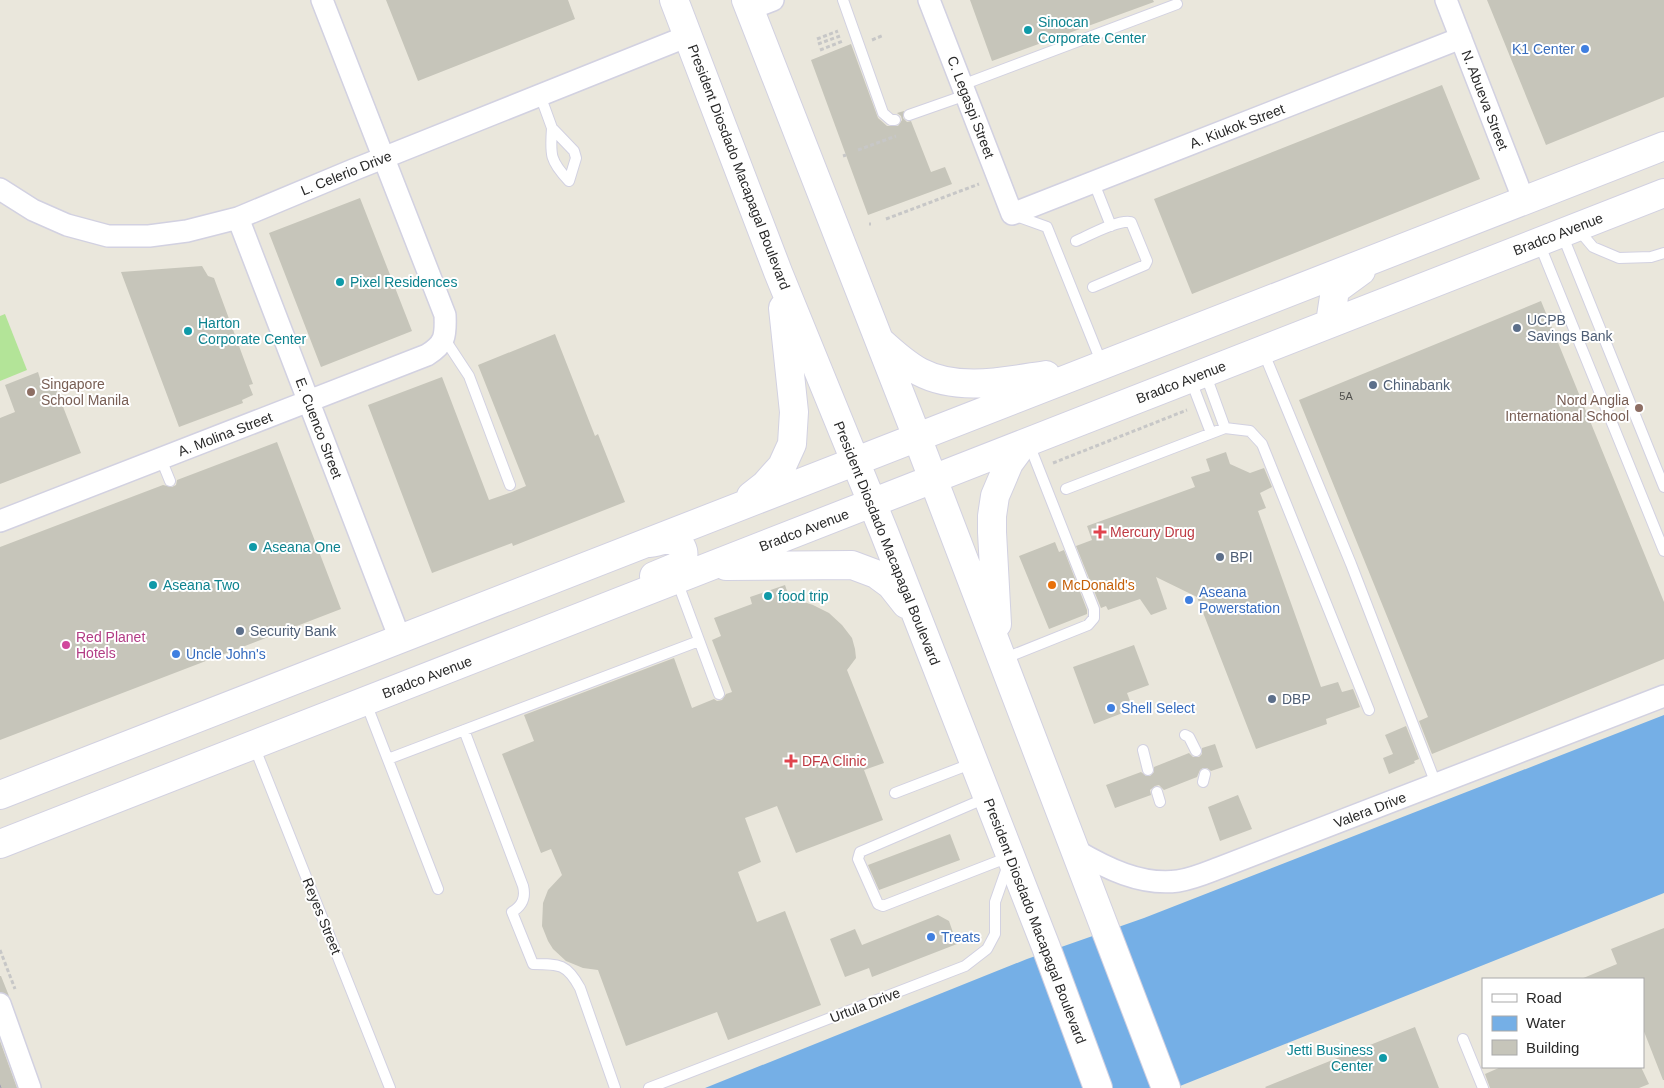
<svg xmlns="http://www.w3.org/2000/svg" width="1664" height="1088" font-family="Helvetica,sans-serif">
	<rect width="100%" height="100%" fill="#eae7dc"/>
	<path fill="#b3e498" d="M5,314l22,56 -27,11v-65z"/>
	<path fill="#75afe6" d="M1664,715v178l-489,195h-470l322,-129 117,-41z"/>
	<path fill="#c6c5ba" d="M386,0h182l7,19 -157,62z
		M970,0h183l1,2 -162,59z
		M1487,0h177v97l-118,48z
		M851,44l27,74 9,8h11l4,-6 -1,-4 -4,-3 7,-2 -1,7 4,4 4,-1 20,51 14,-5 7,17 -84,31 -57,-155z
		M1442,85l38,94 -288,115 -38,-95z
		M360,198l52,133 -91,36 -52,-134z
		M202,266l6,10 6,2 39,106 -4,1 4,10 -11,5 1,3 -64,24 -58,-155z
		M1541,301l123,301v57l-232,95 -13,-33 9,-4 -129,-317z
		M555,334l40,102 3,-2 27,68 -112,44 -1,-3 -80,30 -64,-168 74,-28 47,123 23,-8 14,-6 -48,-121z
		M38,372l4,13 11,-4 28,72 -81,31v-66l15,-6 -10,-27z
		M277,442l64,167 -341,131v-193l163,-62 9,2 4,-2 1,-5z
		M1226,452l4,12 20,9 14,-5 8,19 -12,6 6,15 -8,3 63,176 17,-5 4,10 11,-3 7,18 -34,12 1,5 -71,25 -59,-152 -41,-20 11,32 -16,6 -11,-16 -32,11 -2,-4 -5,2 -25,-62 16,-6 -5,-14 108,-39 -4,-10 19,-6 -4,-12z
		M1055,542l4,10 5,-2 23,60v4l-38,15 -30,-73z
		M785,585l4,12 24,8 16,8 13,12 10,13 3,11 1,9 -9,12 37,93 -20,7 19,50 -87,33 -19,-47 -32,12 16,44 -23,10 19,50 28,-11 36,94 -93,35 -11,-28 -91,34 -28,-76 -15,-2 -17,-7 -13,-12 -5,-8 -6,-15 1,-23 5,-13 14,-15 -11,-26 -10,4 -39,-99 32,-13 -10,-26 150,-57 18,50 22,-9 3,2 5,-1 4,-6 6,-2 -20,-52 9,-4 -7,-18 38,-14 -2,-7z
		M1134,645l15,40 -22,8 6,16 -39,15 -21,-57z
		M1406,726l13,33 -5,2 1,2 -26,11 -6,-16 10,-4 -8,-19z
		M1215,744l8,23 -12,4 -4,-3h-4l-3,2 -3,7 -33,13 -5,-5 -4,1 -5,4 1,5 -36,13 -9,-23 35,-13 5,4h4l4,-4v-5l35,-14 4,4h6l3,-3v-6z
		M1238,795l14,34 -32,12 -12,-34z
		M950,834l10,26 -81,30 -11,-25z
		M938,915l11,6 8,23 -85,33 -3,-9 -24,9 -15,-38 25,-10 7,16z
		M1664,928v152h-1l-20,-51v-50h-62l36,-15 -6,-15z
		M0,976h1l8,20 -9,-4z
		M1415,1027l24,61h-173l-1,-1z
		M0,1041l17,47h-17z
		M1501,1067h140l8,17 -10,4h-149l-5,-14z"/>
	<g fill="none" stroke-linecap="round" stroke-linejoin="round">
		<g stroke="#d2d1e1" stroke-width="12">
			<path id="lane" d="M843,0l40,113 8,7h4
				M962,85l215,-81
				M540,95l12,33 22,23 2,7 -7,23c-19,-20 -19,-26 -17,-53
				M909,115l57,-20
				M1094,183l17,43
				M1016,216l31,11 55,137
				M1577,228l16,19 26,11 32,-1 13,-4
				M1562,234l102,253
				M1076,241c12,-5 42,-22 55,-19l16,39 -2,4 -52,22
				M1539,243l125,308
				M444,338l25,38 41,109
				M1263,351l88,213 85,220
				M1205,373l20,55
				M1190,378l21,55
				M161,459l9,22
				M1066,489l159,-61 25,3 12,13 107,266
				M677,581l42,113
				M1003,659l85,-34 6,-7v-9l-65,-165
				M366,703l72,186
				M464,730l59,156c3,12 -1,20 -11,26l21,52c27,0 34,0 47,24l35,100
				M1185,735l4,2 7,14
				M254,746l136,342
				M1143,750l5,20
				M388,759l311,-118
				M1203,782l2,-8
				M1157,792l3,10
				M895,793l78,-30
				M986,798l-126,54 -2,7 20,45 5,2 126,-49
				M1463,1039l20,49
				M649,1088l316,-122 22,-17 8,-15v-32l13,-37"/>
		</g>
		<g stroke="#d2d1e1" stroke-width="24">
			<path id="street" d="M929,0l83,214 449,-176
				M1446,0l78,201
				M750,9l23,-9
				M0,189l33,21 34,15 41,11h41l38,-5 51,-13 115,-48 335,-134
				M238,218l162,421
				M0,521l427,-166c18,-11 19,-19 18,-40l-123,-315
				M1075,850c31,18 66,36 103,31 14,-2 28,-8 41,-13l445,-172
				M0,1004l30,84"/>
		</g>
		<g stroke="#d2d1e1" stroke-width="30">
			<path id="secondary" d="M674,0l104,272 106,260 162,415 52,141
				M746,0l171,437 249,651
				M1330,323l5,-33 26,-19
				M880,341c12,11 25,23 40,31 38,20 86,9 126,3
				M751,496l14,-11 17,-19 10,-22 2,-32 -11,-104
				M650,543c7,-1 14,-4 21,-3 14,3 16,18 7,26l-24,10
				M726,566l126,-1 24,9 15,11 15,19
				M997,624l-5,-92v-16l3,-20 14,-33 14,-19
				M0,795l1664,-649
				M0,844l1664,-651"/>
		</g>
		<path stroke="#c7c7c7" stroke-width="3" stroke-dasharray="4 2.5" stroke-linecap="butt" d="M817,39l21,-8
			M872,40l12,-5
			M818,44l22,-8
			M820,50l23,-9
			M858,150l38,-14
			M843,156l3,-1
			M886,219l93,-35
			M869,224h2
			M1053,463l134,-53
			M0,950l15,39"/>
		<use href="#lane" stroke="#fff" stroke-width="10"/>
		<use href="#street" stroke="#fff" stroke-width="21"/>
		<use href="#secondary" stroke="#fff" stroke-width="28"/>
		<path stroke="#a09fb2" stroke-width="1" d="M0,1085l1,3"/>
	</g>
	<g fill="#0f9aa8" stroke="#fff" stroke-width="2">
		<circle cx="1028" cy="30" r="5"/>
		<circle cx="340" cy="282" r="5"/>
		<circle cx="188" cy="331" r="5"/>
		<circle cx="253" cy="547" r="5"/>
		<circle cx="153" cy="585" r="5"/>
		<circle cx="768" cy="596" r="5"/>
		<circle cx="1383" cy="1058" r="5"/>
	</g>
	<g fill="#3f7fe0" stroke="#fff" stroke-width="2">
		<circle cx="1585" cy="49" r="5"/>
		<circle cx="1189" cy="600" r="5"/>
		<circle cx="176" cy="654" r="5"/>
		<circle cx="1111" cy="708" r="5"/>
		<circle cx="931" cy="937" r="5"/>
	</g>
	<g fill="#5c6f8a" stroke="#fff" stroke-width="2">
		<circle cx="1517" cy="328" r="5"/>
		<circle cx="1373" cy="385" r="5"/>
		<circle cx="1220" cy="557" r="5"/>
		<circle cx="240" cy="631" r="5"/>
		<circle cx="1272" cy="699" r="5"/>
	</g>
	<g fill="#8d6e63" stroke="#fff" stroke-width="2">
		<circle cx="31" cy="392" r="5"/>
		<circle cx="1639" cy="408" r="5"/>
	</g>
	<g fill="#e0444e" stroke="#fff" stroke-width="2">
		<path d="M1097.5 524.5h5v5h5v5h-5v5h-5v-5h-5v-5h5z"/>
		<path d="M788.5 753.5h5v5h5v5h-5v5h-5v-5h-5v-5h5z"/>
	</g>
	<circle fill="#e8710a" stroke="#fff" stroke-width="2" cx="1052" cy="585" r="5"/>
	<circle fill="#d1479c" stroke="#fff" stroke-width="2" cx="66" cy="645" r="5"/>
	<g text-anchor="middle" dominant-baseline="central" stroke-width="4" stroke-linejoin="round" paint-order="stroke">
		<g font-size="11" fill="#50504d">
			<text x="1346" y="396">5A</text>
		</g>
		<g font-size="14" fill="#0d838f" stroke="#fff" text-anchor="start">
			<text x="1038" y="22">Sinocan<tspan x="1038" dy="16">Corporate Center</tspan></text>
			<text x="350" y="282">Pixel Residences</text>
			<text x="198" y="323">Harton<tspan x="198" dy="16">Corporate Center</tspan></text>
			<text x="263" y="547">Aseana One</text>
			<text x="163" y="585">Aseana Two</text>
			<text x="778" y="596">food trip</text>
			<text x="1373" y="1050" text-anchor="end">Jetti Business<tspan x="1373" dy="16">Center</tspan></text>
		</g>
		<g font-size="14" fill="#366cbe" stroke="#fff" text-anchor="start">
			<text x="1575" y="49" text-anchor="end">K1 Center</text>
			<text x="1199" y="592">Aseana<tspan x="1199" dy="16">Powerstation</tspan></text>
			<text x="186" y="654">Uncle John's</text>
			<text x="1121" y="708">Shell Select</text>
			<text x="941" y="937">Treats</text>
		</g>
		<g font-size="14" fill="#292929" stroke="#fff">
			<text transform="translate(1485 100) rotate(69)">N. Abueva Street</text>
			<text transform="translate(971 107) rotate(69)">C. Legaspi Street</text>
			<text transform="translate(1237 126) rotate(-21)">A. Kiukok Street</text>
			<text transform="translate(739 167) rotate(69)">President Diosdado Macapagal Boulevard</text>
			<text transform="translate(346 173) rotate(-22)">L. Celerio Drive</text>
			<text transform="translate(1558 234) rotate(-21)">Bradco Avenue</text>
			<text transform="translate(1181 382) rotate(-21)">Bradco Avenue</text>
			<text transform="translate(319 428) rotate(69)">E. Cuenco Street</text>
			<text transform="translate(225 434) rotate(-21)">A. Molina Street</text>
			<text transform="translate(804 530) rotate(-21)">Bradco Avenue</text>
			<text transform="translate(887 543) rotate(68)">President Diosdado Macapagal Boulevard</text>
			<text transform="translate(427 677) rotate(-21)">Bradco Avenue</text>
			<text transform="translate(1370 810) rotate(-21)">Valera Drive</text>
			<text transform="translate(322 916) rotate(68)">Reyes Street</text>
			<text transform="translate(1035 921) rotate(69)">President Diosdado Macapagal Boulevard</text>
			<text transform="translate(865 1005) rotate(-21)">Urtula Drive</text>
		</g>
		<g font-size="14" fill="#4e5e75" stroke="#fff" text-anchor="start">
			<text x="1527" y="320">UCPB<tspan x="1527" dy="16">Savings Bank</tspan></text>
			<text x="1383" y="385">Chinabank</text>
			<text x="1230" y="557">BPI</text>
			<text x="250" y="631">Security Bank</text>
			<text x="1282" y="699">DBP</text>
		</g>
		<g font-size="14" fill="#785e54" stroke="#fff" text-anchor="start">
			<text x="41" y="384">Singapore<tspan x="41" dy="16">School Manila</tspan></text>
			<text x="1629" y="400" text-anchor="end">Nord Anglia<tspan x="1629" dy="16">International School</tspan></text>
		</g>
		<g font-size="14" fill="#be3a42" stroke="#fff" text-anchor="start">
			<text x="1110" y="532">Mercury Drug</text>
			<text x="802" y="761">DFA Clinic</text>
		</g>
		<g font-size="14" fill="#c56008" stroke="#fff" text-anchor="start">
			<text x="1062" y="585">McDonald's</text>
		</g>
		<g font-size="14" fill="#b23c85" stroke="#fff" text-anchor="start">
			<text x="76" y="637">Red Planet<tspan x="76" dy="16">Hotels</tspan></text>
		</g>
	</g>
	<rect x="1482" y="978" width="162" height="90" fill="#ffffff" stroke="#a9a9a9"/>
	<rect x="1492" y="994" width="25" height="8" fill="#ffffff" stroke="#a9a9a9"/>
	<text x="1526" y="1003" font-size="15" fill="#292929">Road</text>
	<rect x="1492" y="1016" width="25" height="15" fill="#75afe6" stroke="#a9a9a9"/>
	<text x="1526" y="1028" font-size="15" fill="#292929">Water</text>
	<rect x="1492" y="1040" width="25" height="15" fill="#c6c5ba" stroke="#a9a9a9"/>
	<text x="1526" y="1053" font-size="15" fill="#292929">Building</text>
</svg>
